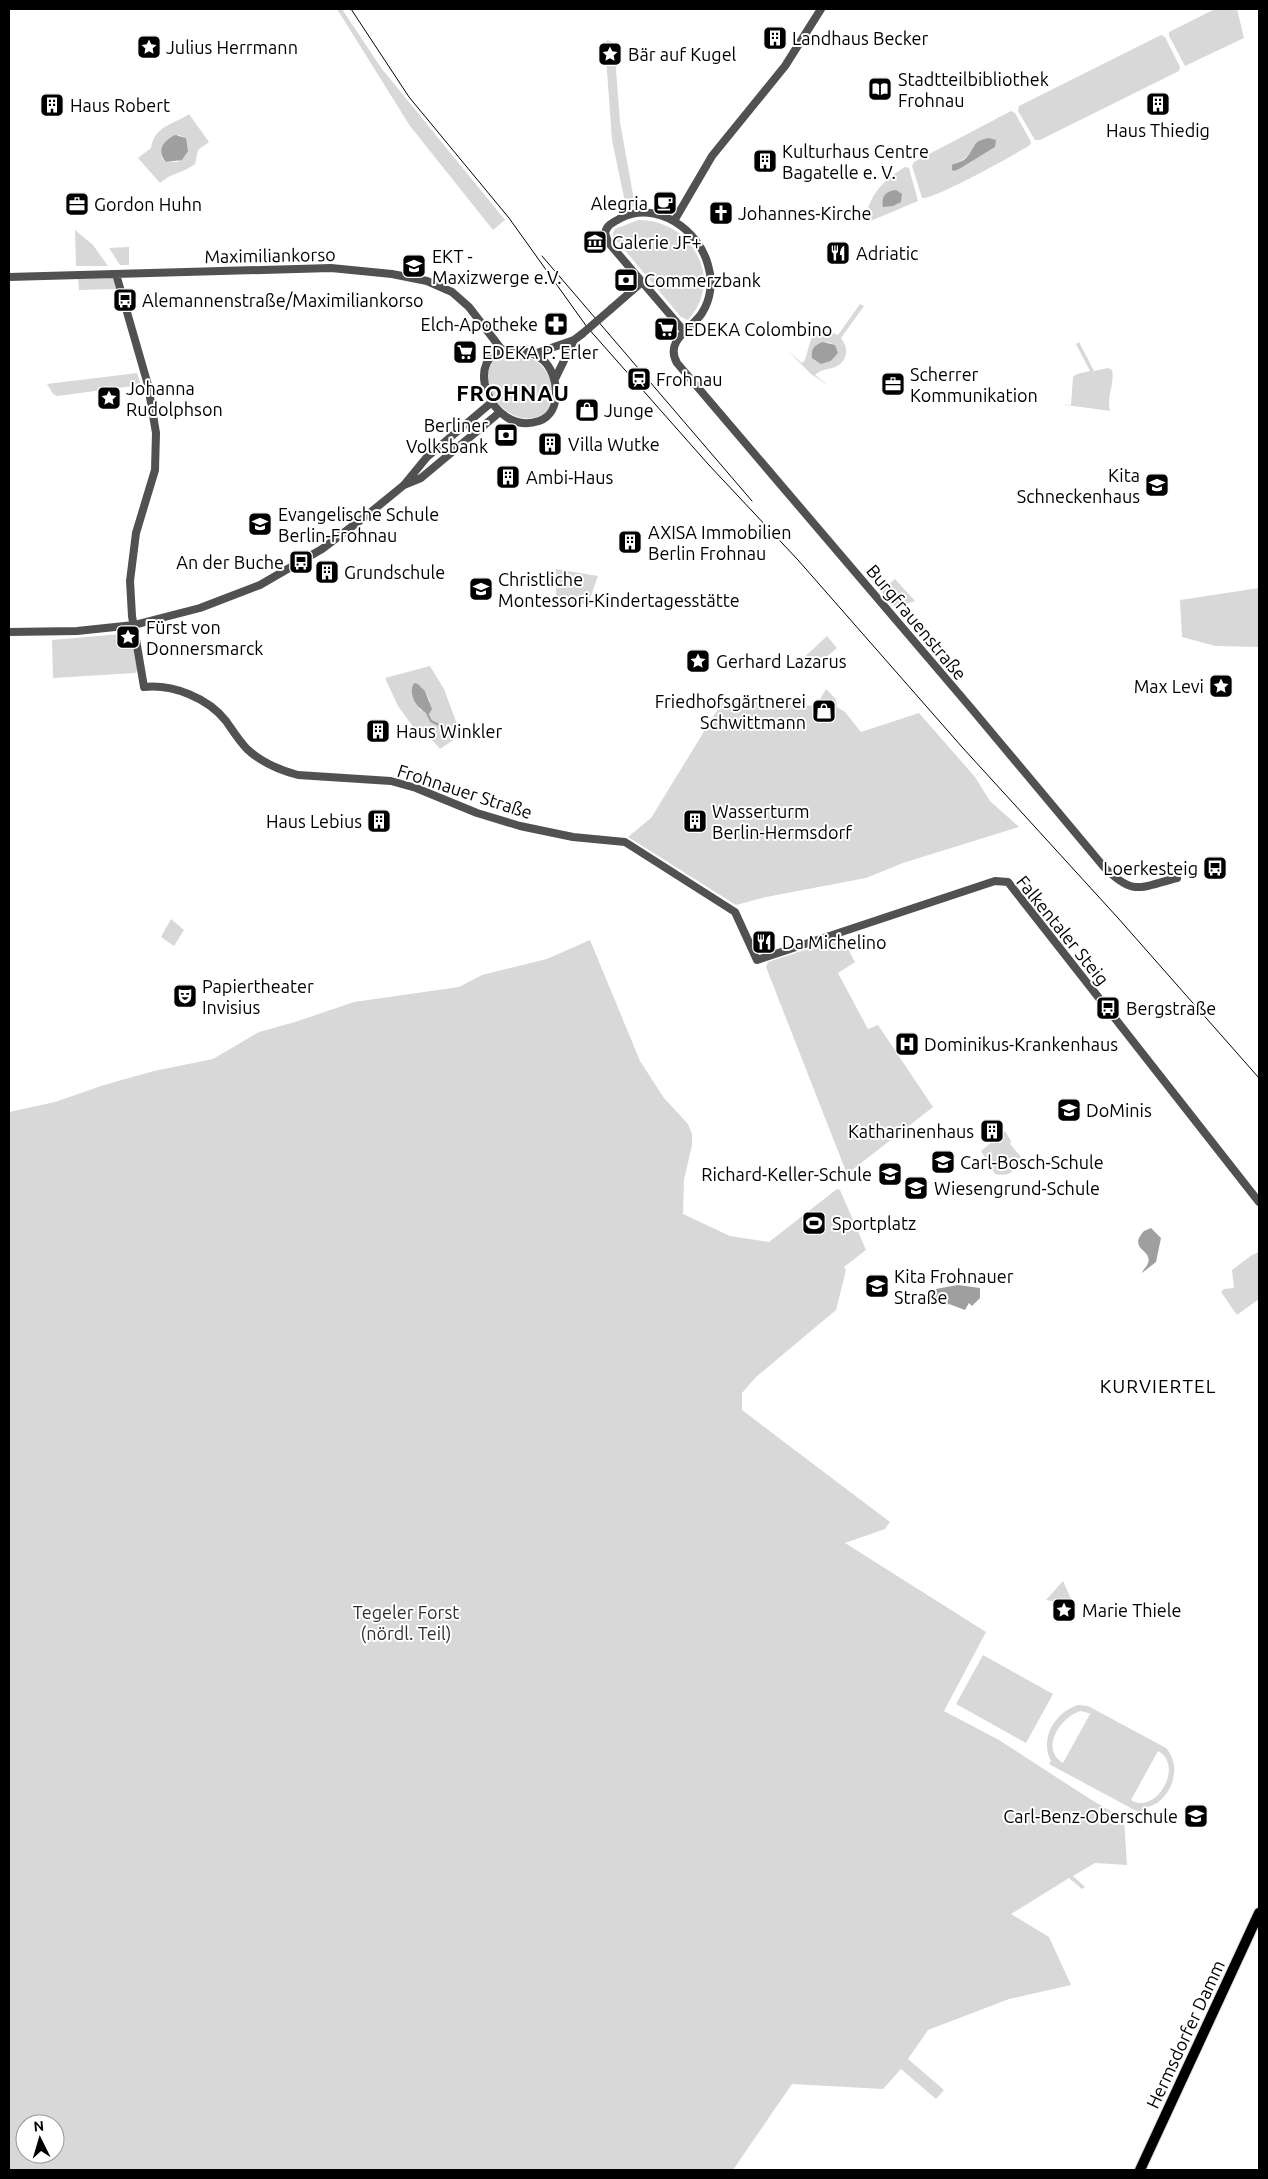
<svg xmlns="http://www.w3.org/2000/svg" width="1268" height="2179" font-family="Ubuntu,sans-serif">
	<rect width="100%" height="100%" fill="#fff"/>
	<path fill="#d8d8d8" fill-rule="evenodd" d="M337,9h5l40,60 123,151 -12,10 -83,-104z
		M1215,9h22l7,29 -59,28 -16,-30v-4z
		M1161,35l4,2 15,30 -1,4 -139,69h-5l-17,-29 1,-5z
		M607,40l7,3 6,79 15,84 -9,1 -14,-67 -7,-97z
		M1011,111l4,2 16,29 -1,3c-14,9 -97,55 -108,53l-10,-32 2,-4zM974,145l21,2 -41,24 1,-8c10,-2 15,-9 19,-18z
		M189,114l20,28 -11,8 -3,14c-14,10 -22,8 -35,19l-22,-25 13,-10c4,-23 22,-23 38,-34zM179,135l7,3 -8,24h-12l-4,-4 -1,-6z
		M905,167l4,1 9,33 -50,21 -2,-3c3,-25 18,-39 39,-52z
		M638,220c52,-1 88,58 50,100l-7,-3 -69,-82 3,-6z
		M75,230l18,15 15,21h-32z
		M129,247v18h-9l-11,-17z
		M78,277l35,1 4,11 -38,1z
		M860,304l4,2 -23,32c4,6 7,11 4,19 -6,15 -21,9 -30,18l14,11 -18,-12 -23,-23 14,12 3,-3 6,-21c9,-8 16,-9 27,-4zM823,342l8,1 7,10 -7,8 -10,3z
		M1079,342l15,29 14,-3 4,2c3,14 -6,28 -2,41l-51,-7 12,1 2,-28 4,-3 13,-3 -14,-27z
		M507,354c25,1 45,11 44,38 0,9 -1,16 -7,22 -42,23 -80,-51 -37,-60z
		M137,373l4,12 -84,11 -4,-2 -6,-10z
		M556,569l42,7 -10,28 -32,-1z
		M895,579l20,22 -20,6 -14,-16z
		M1259,588v59l-44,-1 -33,-9 -2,-37z
		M132,633l6,37 -3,3 -82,5 -1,-38z
		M827,636l10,12 -25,21 -14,-6z
		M430,666l14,23 17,46 -21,14 -12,-14 -14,-7 -16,-22 -13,-28zM418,684l7,7 5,10 -9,10 -9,-16z
		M826,689l10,10 1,8 8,5 16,20 58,-19 56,64 15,24 29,26 -116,36 -37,15 -100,19 -30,8 -108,-68 23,-19 73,-119 92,7z
		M171,919l13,11 -10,16 -13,-9z
		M842,938l13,24 -17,11 30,56 10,-4 55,82 -86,67 -81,-207 2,-5z
		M590,940l50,121 24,37 24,26 4,10v11l-8,35 -1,34 47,22 39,6 68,-53 3,1 26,60 -22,17 2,3 -10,40 -80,67 -14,16v17l148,112 -5,7 -40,14 141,89 -42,79 55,29 91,59 34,20 3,46 -32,-2 -22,13 12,11 -3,2 -13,-11 -58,36 38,23 22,48 -62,14 -81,31 -20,29 36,31 -8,9 -35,-30 -18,20 -91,-5 -59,86h-724v-1058l46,-10 49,-17 50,-14 59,-12 46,-27 36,-10 59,-20 105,-15 23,-12 65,-16zM25,2124h30v30h-30z
		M1005,1131l6,10 -1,3 11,13 1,6c-10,9 -14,14 -27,11l-14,-23z
		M1259,1252v47l-22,16 -16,-23 3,-3 10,-1 -2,-18 20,-15z
		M1063,1581l8,18 -2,4 -4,1 -19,-4z
		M983,1655l70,39 -27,49 -70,-39z
		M1078,1705l10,1 78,42c15,17 8,43 -9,55 -6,4 -14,4 -17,10l-91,-49 2,-3c-12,-22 4,-49 27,-56zM1081,1711l11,3h-2l-27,49c-24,-14 -2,-47 18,-52zM1158,1751c27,14 -2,65 -27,49z"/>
	<path fill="#9f9f9f" d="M175,135l11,3 2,13 -6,9 -16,2c-10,-11 -3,-21 9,-27z
		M989,138l7,2 -1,7 -36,22 -5,2 -2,-1v-5c5,-3 11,-3 15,-8 9,-11 5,-16 22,-19z
		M896,190l6,4 -1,8 -8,4 -10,1c-2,-11 3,-16 13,-17z
		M823,342l12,3 3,8 -7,8 -10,3 -9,-6c-1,-9 2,-13 11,-16z
		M414,683l4,1 7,7 7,18 -3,5c-11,-4 -22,-19 -15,-31z
		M1151,1228l10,10 -5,24 -14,11c1,-4 5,-6 6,-10 5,-14 -21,-13 -4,-32z
		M958,1285l22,3v10l-8,8 -3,-3 -4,7 -16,-6 -8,2 -9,-6 -3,-5 1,-5z"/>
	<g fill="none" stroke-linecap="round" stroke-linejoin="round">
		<path stroke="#9f9f9f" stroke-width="2" d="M427,713l4,8 8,4 4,5"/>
		<g stroke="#dbdbdb" stroke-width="12">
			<path id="major" d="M1140,2170l119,-257"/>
		</g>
		<path stroke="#515151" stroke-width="8" d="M674,221l38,-65 73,-90 36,-57
			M116,274l32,111 8,48 -1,37 -19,63 -6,48 2,35 12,71c29,-3 64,11 82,34 7,10 13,20 21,28 15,14 32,21 51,26l93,6 25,7 61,25 43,13 53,11 52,5 110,70 22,48 238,-79 13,1 251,320
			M9,277l322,-9 61,6 35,7 25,11 17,15 33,43
			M611,309l31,-27
			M684,331l-76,-89 -3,-9c2,-9 9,-11 16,-15 36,-18 78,12 87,47 5,16 3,34 -6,48 -10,16 -38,27 -25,50l294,345 133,159c30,30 36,20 73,11
			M511,349c12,1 23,3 32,11 16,14 20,53 -4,61 -49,17 -80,-70 -28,-72z
			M534,354l40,-14 8,-6
			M555,379l19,-39
			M404,485l17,-7 79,-66
			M9,632l68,-1 57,-6 66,-17 60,-23 62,-36 44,-33 38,-31 23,-28 65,-55"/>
		<use href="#major" stroke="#000" stroke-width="10"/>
		<path stroke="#000" stroke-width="1" d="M351,9l58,88 100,121 78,109 121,137 90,96 164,187 156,171 141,160
			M542,256l210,245"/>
		<path stroke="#515151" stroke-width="8" d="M582,334l29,-25"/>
	</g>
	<defs>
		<g id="building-square" transform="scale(1.25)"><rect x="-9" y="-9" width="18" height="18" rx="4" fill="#000" stroke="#fff"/><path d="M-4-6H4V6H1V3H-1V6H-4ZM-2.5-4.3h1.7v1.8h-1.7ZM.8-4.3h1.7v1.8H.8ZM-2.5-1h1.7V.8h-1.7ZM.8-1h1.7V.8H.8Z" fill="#fff"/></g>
		<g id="sight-square" transform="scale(1.25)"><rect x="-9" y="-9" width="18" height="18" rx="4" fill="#000" stroke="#fff"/><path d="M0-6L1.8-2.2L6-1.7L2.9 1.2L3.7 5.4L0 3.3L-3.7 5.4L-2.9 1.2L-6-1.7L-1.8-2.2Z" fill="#fff"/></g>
		<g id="library-square" transform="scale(1.25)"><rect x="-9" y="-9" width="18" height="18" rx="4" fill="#000" stroke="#fff"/><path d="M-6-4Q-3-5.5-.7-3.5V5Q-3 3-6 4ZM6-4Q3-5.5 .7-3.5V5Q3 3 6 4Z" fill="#fff"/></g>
		<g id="cafe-square" transform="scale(1.25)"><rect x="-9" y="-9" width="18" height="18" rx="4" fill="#000" stroke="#fff"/><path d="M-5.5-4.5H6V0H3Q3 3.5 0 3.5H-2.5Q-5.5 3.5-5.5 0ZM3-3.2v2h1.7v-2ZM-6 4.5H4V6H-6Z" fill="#fff"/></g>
		<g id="office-square" transform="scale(1.25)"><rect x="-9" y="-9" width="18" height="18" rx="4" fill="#000" stroke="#fff"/><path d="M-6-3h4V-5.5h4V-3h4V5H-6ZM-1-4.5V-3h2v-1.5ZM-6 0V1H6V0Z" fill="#fff"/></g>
		<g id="church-square" transform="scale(1.25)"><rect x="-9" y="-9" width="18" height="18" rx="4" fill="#000" stroke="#fff"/><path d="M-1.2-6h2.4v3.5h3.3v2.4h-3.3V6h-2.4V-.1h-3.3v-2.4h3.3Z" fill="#fff"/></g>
		<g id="museum-square" transform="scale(1.25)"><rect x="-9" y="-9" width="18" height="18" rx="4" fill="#000" stroke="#fff"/><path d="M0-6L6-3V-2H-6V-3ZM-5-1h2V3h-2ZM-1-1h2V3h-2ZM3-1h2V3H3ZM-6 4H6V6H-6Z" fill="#fff"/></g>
		<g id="restaurant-square" transform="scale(1.25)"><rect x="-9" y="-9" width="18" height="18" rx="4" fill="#000" stroke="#fff"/><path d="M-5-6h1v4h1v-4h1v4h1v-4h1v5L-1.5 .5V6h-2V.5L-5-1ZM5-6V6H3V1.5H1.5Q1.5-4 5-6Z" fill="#fff"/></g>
		<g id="school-square" transform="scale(1.25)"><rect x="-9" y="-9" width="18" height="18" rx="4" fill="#000" stroke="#fff"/><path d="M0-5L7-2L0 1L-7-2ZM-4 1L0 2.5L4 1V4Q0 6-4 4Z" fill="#fff"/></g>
		<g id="bank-square" transform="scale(1.25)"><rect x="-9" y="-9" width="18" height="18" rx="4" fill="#000" stroke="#fff"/><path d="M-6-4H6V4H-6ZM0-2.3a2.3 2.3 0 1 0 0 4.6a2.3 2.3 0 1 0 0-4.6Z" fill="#fff"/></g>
		<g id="bus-square" transform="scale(1.25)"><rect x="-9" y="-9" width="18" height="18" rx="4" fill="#000" stroke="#fff"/><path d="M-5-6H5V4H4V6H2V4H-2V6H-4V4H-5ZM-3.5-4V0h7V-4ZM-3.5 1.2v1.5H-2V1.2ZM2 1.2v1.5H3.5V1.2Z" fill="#fff"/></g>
		<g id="pharmacy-square" transform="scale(1.25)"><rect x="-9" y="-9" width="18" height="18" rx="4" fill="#000" stroke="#fff"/><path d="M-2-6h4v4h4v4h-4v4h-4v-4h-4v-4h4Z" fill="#fff"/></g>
		<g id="supermarket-square" transform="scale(1.25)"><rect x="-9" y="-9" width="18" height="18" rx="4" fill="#000" stroke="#fff"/><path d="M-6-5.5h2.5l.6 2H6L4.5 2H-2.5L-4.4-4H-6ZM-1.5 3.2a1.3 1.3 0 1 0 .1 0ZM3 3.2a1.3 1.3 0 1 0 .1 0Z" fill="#fff"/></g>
		<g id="station-square" transform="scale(1.25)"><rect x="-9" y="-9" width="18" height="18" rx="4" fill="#000" stroke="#fff"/><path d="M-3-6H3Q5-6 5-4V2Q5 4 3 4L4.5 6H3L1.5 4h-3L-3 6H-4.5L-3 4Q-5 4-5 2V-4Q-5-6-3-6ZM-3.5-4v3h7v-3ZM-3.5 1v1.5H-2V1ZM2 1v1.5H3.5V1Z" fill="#fff"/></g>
		<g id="shop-square" transform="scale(1.25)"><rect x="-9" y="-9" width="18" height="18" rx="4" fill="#000" stroke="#fff"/><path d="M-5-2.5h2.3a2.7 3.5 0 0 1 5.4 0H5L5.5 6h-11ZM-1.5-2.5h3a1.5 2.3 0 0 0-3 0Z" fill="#fff"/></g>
		<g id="theatre-square" transform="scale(1.25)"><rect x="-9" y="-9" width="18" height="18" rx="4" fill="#000" stroke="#fff"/><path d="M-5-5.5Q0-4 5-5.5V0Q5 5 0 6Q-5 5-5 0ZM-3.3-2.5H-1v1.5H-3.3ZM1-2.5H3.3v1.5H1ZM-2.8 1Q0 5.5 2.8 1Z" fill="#fff"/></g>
		<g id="hospital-square" transform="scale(1.25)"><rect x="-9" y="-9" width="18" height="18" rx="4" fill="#000" stroke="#fff"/><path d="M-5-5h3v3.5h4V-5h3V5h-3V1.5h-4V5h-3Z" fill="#fff"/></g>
		<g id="stadium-square" transform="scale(1.25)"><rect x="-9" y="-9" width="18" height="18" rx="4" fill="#000" stroke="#fff"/><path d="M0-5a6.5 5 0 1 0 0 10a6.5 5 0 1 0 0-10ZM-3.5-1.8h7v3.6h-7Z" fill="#fff"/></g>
	</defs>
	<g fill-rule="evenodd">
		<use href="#building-square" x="775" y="38"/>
		<use href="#sight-square" x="149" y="47"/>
		<use href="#sight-square" x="610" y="54"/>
		<use href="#library-square" x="880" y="89"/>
		<use href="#building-square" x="1158" y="104"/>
		<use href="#building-square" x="52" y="105"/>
		<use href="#building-square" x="765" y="161"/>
		<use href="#cafe-square" x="665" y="203"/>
		<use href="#office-square" x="77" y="204"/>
		<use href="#church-square" x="721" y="213"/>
		<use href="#museum-square" x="595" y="242"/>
		<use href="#restaurant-square" x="838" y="253"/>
		<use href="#school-square" x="414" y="266"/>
		<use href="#bank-square" x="626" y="280"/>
		<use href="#bus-square" x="125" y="300"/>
		<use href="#pharmacy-square" x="556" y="324"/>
		<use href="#supermarket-square" x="666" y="329"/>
		<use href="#supermarket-square" x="465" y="352"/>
		<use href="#station-square" x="639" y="379"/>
		<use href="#office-square" x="893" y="384"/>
		<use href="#sight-square" x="109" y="398"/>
		<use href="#shop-square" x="587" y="410"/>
		<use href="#bank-square" x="506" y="435"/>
		<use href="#building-square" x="550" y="444"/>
		<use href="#building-square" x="508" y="477"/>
		<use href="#school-square" x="1157" y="485"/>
		<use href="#school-square" x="260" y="524"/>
		<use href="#building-square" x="630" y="542"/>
		<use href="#bus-square" x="301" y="562"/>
		<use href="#building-square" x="327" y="572"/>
		<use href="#school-square" x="481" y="589"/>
		<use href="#sight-square" x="128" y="637"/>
		<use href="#sight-square" x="698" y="661"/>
		<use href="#sight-square" x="1221" y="686"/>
		<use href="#shop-square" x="824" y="711"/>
		<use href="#building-square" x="378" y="731"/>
		<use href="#building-square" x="379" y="821"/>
		<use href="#building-square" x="695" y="821"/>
		<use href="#bus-square" x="1215" y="868"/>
		<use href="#restaurant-square" x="764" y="942"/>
		<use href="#theatre-square" x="185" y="996"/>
		<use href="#bus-square" x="1108" y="1008"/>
		<use href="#hospital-square" x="907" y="1044"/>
		<use href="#school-square" x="1069" y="1110"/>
		<use href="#building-square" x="992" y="1131"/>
		<use href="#school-square" x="943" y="1162"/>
		<use href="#school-square" x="890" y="1174"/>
		<use href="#school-square" x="916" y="1188"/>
		<use href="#stadium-square" x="814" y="1223"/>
		<use href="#school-square" x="877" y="1286"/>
		<use href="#sight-square" x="1064" y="1610"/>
		<use href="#school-square" x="1196" y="1816"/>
	</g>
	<g text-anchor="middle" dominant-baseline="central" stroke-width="4" stroke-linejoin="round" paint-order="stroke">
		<g font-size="18" fill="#000" stroke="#fff" text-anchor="start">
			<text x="792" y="38">Landhaus Becker</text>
			<text x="166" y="47">Julius Herrmann</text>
			<text x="628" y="54">Bär auf Kugel</text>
			<text x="898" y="79">Stadtteilbibliothek<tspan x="898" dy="21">Frohnau</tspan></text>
			<text x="70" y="105">Haus Robert</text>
			<text x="1158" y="130" text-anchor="middle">Haus Thiedig</text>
			<text x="782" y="151">Kulturhaus Centre<tspan x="782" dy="21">Bagatelle e. V.</tspan></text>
			<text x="648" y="203" text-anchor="end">Alegria</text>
			<text x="94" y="204">Gordon Huhn</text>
			<text x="738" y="213">Johannes-Kirche</text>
			<text x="612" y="242">Galerie JF+</text>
			<text x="856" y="253">Adriatic</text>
			<text x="432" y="256">EKT -<tspan x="432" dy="21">Maxizwerge e.V.</tspan></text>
			<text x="644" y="280">Commerzbank</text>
			<text x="142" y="300">Alemannenstraße/Maximiliankorso</text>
			<text x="538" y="324" text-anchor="end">Elch-Apotheke</text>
			<text x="684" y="329">EDEKA Colombino</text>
			<text x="482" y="352">EDEKA P. Erler</text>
			<text x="910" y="374">Scherrer<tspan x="910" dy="21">Kommunikation</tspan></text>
			<text x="656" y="379">Frohnau</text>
			<text x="126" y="388">Johanna<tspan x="126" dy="21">Rudolphson</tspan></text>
			<text x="604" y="410">Junge</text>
			<text x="488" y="425" text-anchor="end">Berliner<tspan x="488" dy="21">Volksbank</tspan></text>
			<text x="568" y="444">Villa Wutke</text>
			<text x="1140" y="475" text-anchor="end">Kita<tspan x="1140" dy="21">Schneckenhaus</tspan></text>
			<text x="526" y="477">Ambi-Haus</text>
			<text x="278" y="514">Evangelische Schule<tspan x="278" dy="21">Berlin-Frohnau</tspan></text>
			<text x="648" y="532">AXISA Immobilien<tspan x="648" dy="21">Berlin Frohnau</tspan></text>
			<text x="284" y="562" text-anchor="end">An der Buche</text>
			<text x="344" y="572">Grundschule</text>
			<text x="498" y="579">Christliche<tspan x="498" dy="21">Montessori-Kindertagesstätte</tspan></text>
			<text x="146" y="627">Fürst von<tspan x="146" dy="21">Donnersmarck</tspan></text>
			<text x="716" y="661">Gerhard Lazarus</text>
			<text x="1204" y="686" text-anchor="end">Max Levi</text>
			<text x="806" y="701" text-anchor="end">Friedhofsgärtnerei<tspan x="806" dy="21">Schwittmann</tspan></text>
			<text x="396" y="731">Haus Winkler</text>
			<text x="712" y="811">Wasserturm<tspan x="712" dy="21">Berlin-Hermsdorf</tspan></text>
			<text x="362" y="821" text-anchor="end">Haus Lebius</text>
			<text x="1198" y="868" text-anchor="end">Loerkesteig</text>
			<text x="782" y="942">Da Michelino</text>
			<text x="202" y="986">Papiertheater<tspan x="202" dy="21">Invisius</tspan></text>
			<text x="1126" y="1008">Bergstraße</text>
			<text x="924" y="1044">Dominikus-Krankenhaus</text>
			<text x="1086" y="1110">DoMinis</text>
			<text x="974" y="1131" text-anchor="end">Katharinenhaus</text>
			<text x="960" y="1162">Carl-Bosch-Schule</text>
			<text x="872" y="1174" text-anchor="end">Richard-Keller-Schule</text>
			<text x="934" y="1188">Wiesengrund-Schule</text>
			<text x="832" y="1223">Sportplatz</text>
			<text x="894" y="1276">Kita Frohnauer<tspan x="894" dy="21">Straße</tspan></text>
			<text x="1082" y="1610">Marie Thiele</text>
			<text x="1178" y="1816" text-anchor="end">Carl-Benz-Oberschule</text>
		</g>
		<g font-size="18" fill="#000" stroke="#fff">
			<text transform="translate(270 255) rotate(-1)">Maximiliankorso</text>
			<text transform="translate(917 622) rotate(50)">Burgfrauenstraße</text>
			<text transform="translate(465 791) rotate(18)">Frohnauer Straße</text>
			<text transform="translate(1063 930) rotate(51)">Falkentaler Steig</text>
			<text transform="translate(1185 2034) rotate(-65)">Hermsdorfer Damm</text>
		</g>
		<g font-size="18" fill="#2f2f2f" stroke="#fff">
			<text x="406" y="1612">Tegeler Forst<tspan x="406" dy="21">(nördl. Teil)</tspan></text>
		</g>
		<g font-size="19" letter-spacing="1" fill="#000" stroke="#fff">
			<text x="1158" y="1386">KURVIERTEL</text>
		</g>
		<g font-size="22" font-weight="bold" letter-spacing="1" fill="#000" stroke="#fff">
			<text x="513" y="392">FROHNAU</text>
		</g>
	</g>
	<rect width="1268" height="2179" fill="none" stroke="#000000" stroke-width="20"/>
	<g transform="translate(40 2139) rotate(355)"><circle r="24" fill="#ffffff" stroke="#999999"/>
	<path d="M0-4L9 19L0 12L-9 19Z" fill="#000000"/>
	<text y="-8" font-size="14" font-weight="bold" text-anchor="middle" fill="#000000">N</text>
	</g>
</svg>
